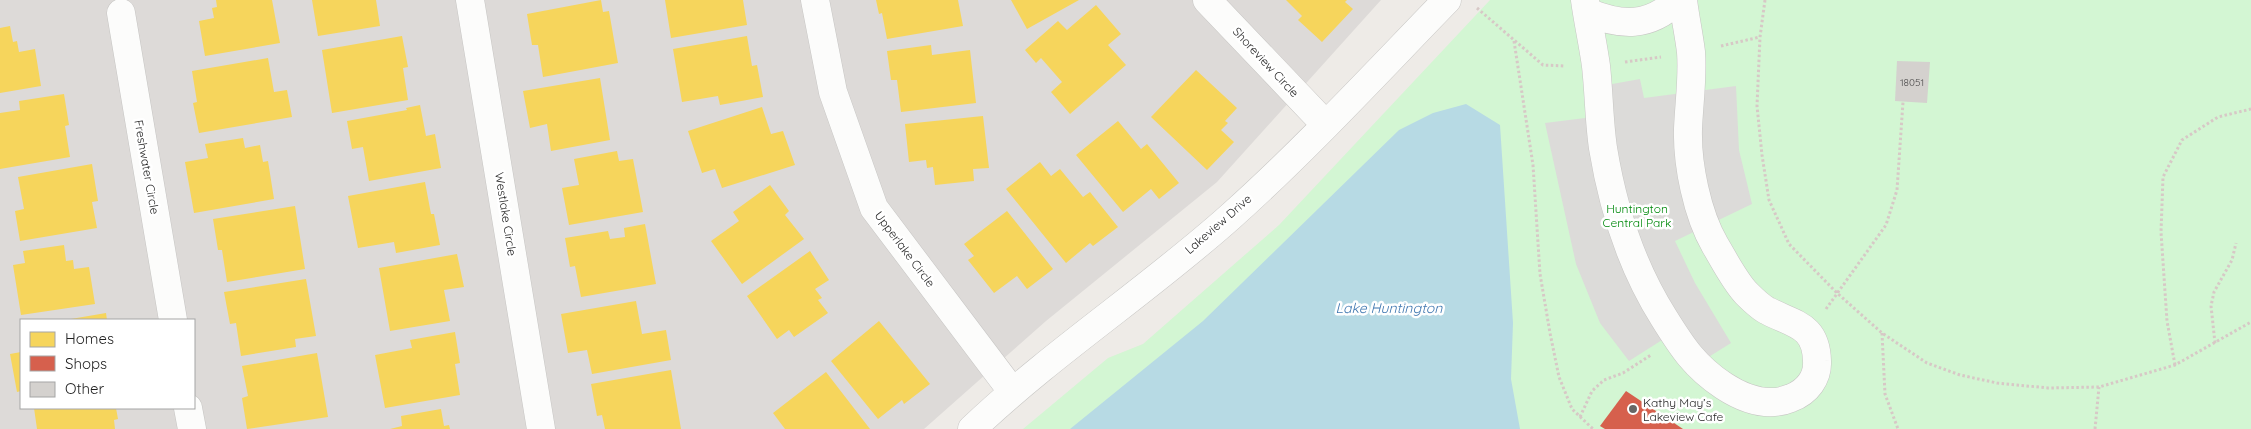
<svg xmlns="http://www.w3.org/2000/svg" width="2251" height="429" font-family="Quicksand,sans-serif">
	<rect width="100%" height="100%" fill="#eeebe7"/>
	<path fill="#dddad8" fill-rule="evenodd" d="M0,0h1381l-164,182 -171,139 -122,108h-924zM21,320h173v88h-173z"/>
	<path fill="#d3f6d3" d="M1490,0h761v429h-1228l85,-71 35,-14 136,-119z"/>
	<path fill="#dcdbd9" d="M1640,79l4,19 92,-12 3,64 13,54 -77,37 20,42 36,60 -40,25 -21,-33 -41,26 -29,-38 -24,-59 -31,-141 48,-6 -3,-29z"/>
	<path fill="#b7dae4" d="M1466,104l34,21 13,198 -2,56 9,50h-450l133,-108 196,-191 34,-17z"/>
	<path fill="#f6d55c" d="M216,0h56l8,43 -75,13 -6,-35 15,-3 -2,-10 5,-1z
		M312,0h64l4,26 -62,10z
		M601,0l2,12 6,-1 9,52 -75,14 -5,-32h-6l-5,-31z
		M665,0h78l4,25 -76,13z
		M876,0h82l5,26 -76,13 -5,-26 -3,1z
		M1011,0h68l-52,29z
		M1286,0h61l-2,2 8,7 -31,33 -24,-22 4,-4z
		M1096,5l25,29 -13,11 18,20 -56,49 -19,-22 11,-10 -21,-24 -5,5 -11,-13 33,-29 9,9z
		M10,26l3,16 4,-1 2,11 16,-3 6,37 -41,7v-65z
		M402,36l6,31 -5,1 5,32 -76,13 -10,-63z
		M747,36l5,30 5,-1 6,32 -43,8 -2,-9 -36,6 -9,-53z
		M931,45l1,10 38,-5 6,53 -75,9 -4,-32h-6l-4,-29z
		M268,58l6,34 13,-2 5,27 -93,16 -6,-30 4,-1 -5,-31z
		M1196,70l41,38 -12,13 3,2 -7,7 13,12 -27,28 -56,-53z
		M600,78l10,62 -59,11 -4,-27 -17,4 -7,-37z
		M64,94l5,31 -4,1 5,31 -70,12v-56l20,-3 -1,-9z
		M420,105l6,31 9,-2 6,34 -72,13 -6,-34 -11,2 -5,-28 60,-11 -1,-2z
		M762,107l9,27 12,-3 12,34 -73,23 -7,-19 -13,4 -14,-42z
		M983,116l6,52 -16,1 1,12 -39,4 -2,-18 -6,1 -1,-8 -17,2 -4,-38z
		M1118,121l23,28 6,-5 32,39 -20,16 -8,-10 -28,23 -47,-57z
		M243,138l2,10 15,-3 3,17 5,-1 6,38 -80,14 -9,-51 23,-4 -3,-14z
		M617,151l2,10 14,-2 10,53 -74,13 -7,-37 17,-3 -5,-26z
		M1040,162l11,14 9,-7 23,28 7,-5 28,35 -25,19 -3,-3 -24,20 -60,-74z
		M92,164l6,37 -6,1 5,26 -77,13 -5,-30 9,-2 -6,-32z
		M425,182l6,32h3l6,31 -44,8 -2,-11 -36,6 -10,-52z
		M770,185l19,26 -4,4 19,24 -62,45 -31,-43 28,-20 -6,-9z
		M295,206l10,63 -78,13 -5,-32h-4l-5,-31z
		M1007,211l46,58 -26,20 -10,-13 -23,17 -26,-33 6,-4 -10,-12z
		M645,224l11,60 -75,13 -6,-31 -5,1 -5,-29 43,-7 2,8 15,-2 -1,-9z
		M64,245l2,16 7,-1 1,9 15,-2 6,37 -74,11 -8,-50 12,-2 -2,-12z
		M810,251l19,29 -14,9 7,9 -4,2 10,13 -34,24 -5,-7 -12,9 -30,-43z
		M457,254l7,33 -20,3 6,31 -60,10 -11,-63z
		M306,279l10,57 -21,3 1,8 -55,9 -5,-33 -6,1 -6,-32z
		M636,301l6,33 24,-4 5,30 -79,14 -5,-24 -19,3 -7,-39z
		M106,313l1,7h-36v-1z
		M879,321l51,63 -26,20 -2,-4 -24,19 -47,-58z
		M455,332l5,31 -5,1 5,31 -75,13 -10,-53 37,-7 -2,-8z
		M21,352v39l-4,1 -7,-38z
		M317,353l11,64 -81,12 -5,-31 6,-2 -6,-30z
		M671,370l10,59h-76l-3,-14 -5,1 -6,-32z
		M826,372l44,57h-85l-12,-16z
		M34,408h82l2,11 -4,1 1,9h-78z
		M441,409l3,17 5,-1 1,4h-60l12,-3 -1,-10z"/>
	<path fill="#d6604d" d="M1626,391l57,38h-78l-5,-3z"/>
	<path fill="#d4d1ce" d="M1897,61l33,1 -3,41 -32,-2z"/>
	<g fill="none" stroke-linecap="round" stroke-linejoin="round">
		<g stroke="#c6c5c3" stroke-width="29">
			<path id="minor" d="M470,0l71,429
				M815,0l18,92 41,116 138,183
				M1207,0l119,125
				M1585,0c3,22 8,44 11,66 3,27 3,55 7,82 10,61 28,118 61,170 18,29 31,49 60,68 20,13 43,22 67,12 16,-6 27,-20 26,-37 -1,-36 -22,-36 -49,-50 -7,-3 -16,-12 -22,-18 -12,-13 -22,-33 -31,-48 -18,-31 -28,-81 -27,-116 1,-26 5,-51 3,-77 -2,-17 -6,-35 -8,-52
				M1587,12c34,14 62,16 91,-12
				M121,13l52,307
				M188,408l4,21
				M972,429c81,-77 175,-138 258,-212 76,-68 146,-144 217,-217"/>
		</g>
		<path stroke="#d7c8c6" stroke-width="3" stroke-dasharray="2.5 2.5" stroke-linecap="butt" d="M1765,0l-5,37 -3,69 5,49 7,45 20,44 48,49 45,40 45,30 33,12 37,8 51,5 51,-1 76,-22 76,-43
			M1477,8l66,57 21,1
			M1514,41l19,124 7,109 10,59 9,44 13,32 21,20
			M1721,46l39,-9
			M1625,62l36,-5
			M1826,309l60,-84 11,-35 6,-88
			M1882,333l3,61 13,35
			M2215,343l-4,-37 3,-14 18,-32 4,-17
			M2175,365l-8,-44 -6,-89 2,-55 19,-37 36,-23 33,-8
			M1580,417l12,-26 12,-11 19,-7 28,-18
			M2095,429l4,-42"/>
		<use href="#minor" stroke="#fcfcfb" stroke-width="28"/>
	</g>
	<circle fill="#676665" stroke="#fff" stroke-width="2" cx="1633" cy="409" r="5"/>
	<g text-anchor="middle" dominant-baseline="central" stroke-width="5" stroke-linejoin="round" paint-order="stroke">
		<g font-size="10" fill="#4d4c4c">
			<text x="1912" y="82">18051</text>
		</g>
		<g font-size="12" fill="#1f1f1f" stroke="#fff">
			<text transform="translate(1266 62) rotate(47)">Shoreview Circle</text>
			<text transform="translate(147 167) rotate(80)">Freshwater Circle</text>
			<text transform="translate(506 214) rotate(81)">Westlake Circle</text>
			<text transform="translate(1218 224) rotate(-41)">Lakeview Drive</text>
			<text transform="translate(905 249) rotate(53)">Upperlake Circle</text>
		</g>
		<g font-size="12" fill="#00890c" stroke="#fff">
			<text x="1637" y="208">Huntington<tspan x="1637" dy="14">Central Park</tspan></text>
		</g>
		<g font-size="12" fill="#1f1f1f" stroke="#fff" text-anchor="start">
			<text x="1643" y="402">Kathy May’s<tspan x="1643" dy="14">Lakeview Cafe</tspan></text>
		</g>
		<g font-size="14" font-style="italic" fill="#3f77b0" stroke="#fff">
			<text x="1389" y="308">Lake Huntington</text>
		</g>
	</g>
	<rect x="20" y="319" width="175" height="90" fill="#ffffff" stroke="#a5a5a5"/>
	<rect x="30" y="332" width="25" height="15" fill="#f6d55c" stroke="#a5a5a5"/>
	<text x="65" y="344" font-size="15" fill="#1f1f1f">Homes</text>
	<rect x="30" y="356" width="25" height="15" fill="#d6604d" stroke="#a5a5a5"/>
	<text x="65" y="369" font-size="15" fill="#1f1f1f">Shops</text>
	<rect x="30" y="382" width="25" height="15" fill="#d4d1ce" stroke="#a5a5a5"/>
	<text x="65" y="394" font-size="15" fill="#1f1f1f">Other</text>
</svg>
